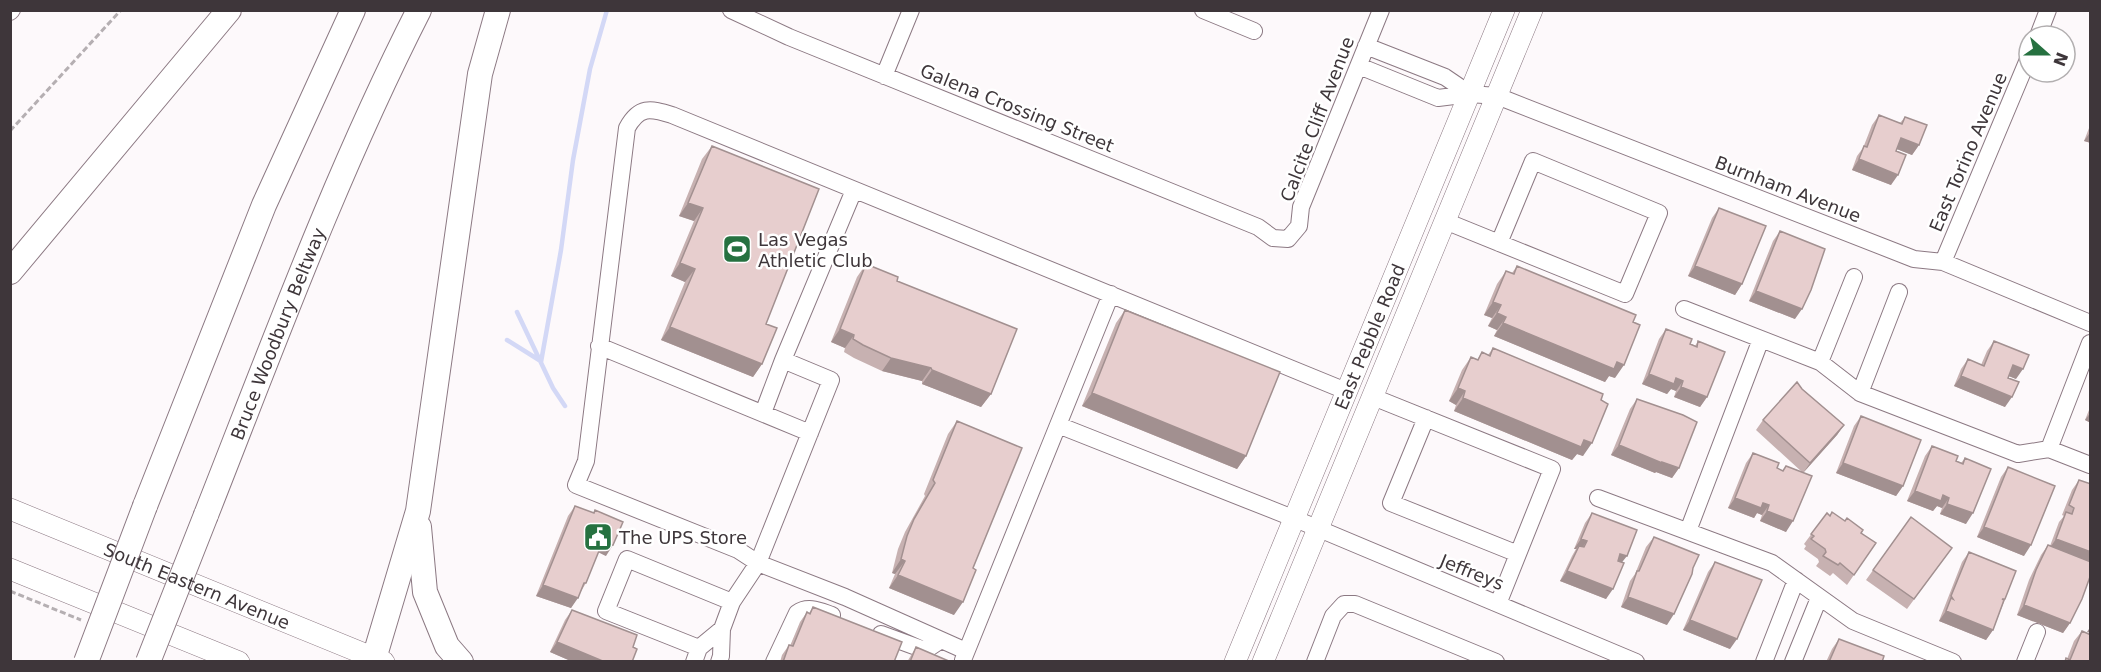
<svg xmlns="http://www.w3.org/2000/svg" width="2101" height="672" font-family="'DejaVu Sans',sans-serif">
	<rect width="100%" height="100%" fill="#fdf9fb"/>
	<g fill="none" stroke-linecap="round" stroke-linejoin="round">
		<path stroke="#d3d8f6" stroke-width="4.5" d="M517,312l36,76 12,18
			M507,340l32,20
			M541,362l20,-112 12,-90 17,-91 17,-59"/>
		<g stroke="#8c7983" stroke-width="18">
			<path id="minor" d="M731,10l58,27 469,190 15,11 15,1 11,-13 2,-19 80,-197
				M1203,10l51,21
				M10,12l2,-2
				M2038,36l10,-26
				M1366,46l79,31 25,17
				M1359,66l79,32 32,-4 27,2 417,163 29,3 147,61
				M884,76l27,-66
				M1445,221l180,73 34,-81 -126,-52 -34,82
				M1943,262l86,-205
				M1684,309l136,53 40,31 158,61 31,-5 41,-106
				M599,346l211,87
				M1820,362l34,-85
				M1860,393l39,-101
				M1373,397l179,72 -54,135
				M763,413l20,-53
				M1426,418l-35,85 127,51
				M1058,425l235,93 343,144
				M2049,449l41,16
				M1598,498l174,65 81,58 100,41
				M1688,531l73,-192
				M881,634l41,15 7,-1 12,-8
				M699,648l-93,-37 21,-52 105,43
				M966,651l-121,-54 -87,-34 -20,-13 -162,-65 10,-24 41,-333c12,-22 23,-20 45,-13l674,276
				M963,660l148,-366
				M694,662l5,-14 23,-19
				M719,662l2,-6 1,-27 10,-27 26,-39 73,-183 -48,-20 71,-170
				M774,662l23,-49c11,-8 23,-2 35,2
				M1315,662l18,-46 11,-12h11l141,58
				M1764,662l32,-82
				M1793,662l26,-64
				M2025,662l12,-30"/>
		</g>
		<g stroke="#8c7983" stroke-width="22">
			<g id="major">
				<path id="s1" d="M10,509l374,153"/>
				<path d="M10,569l229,93"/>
				<path id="s2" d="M1235,662l269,-652"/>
				<path d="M1263,662l269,-652"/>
			</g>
		</g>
		<g stroke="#8c7983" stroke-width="26">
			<g id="highway">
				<path d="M10,272l219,-262"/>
				<path d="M145,506l119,-301 89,-195"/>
				<path id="s3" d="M206,515c67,-170 130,-342 213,-505"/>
				<path d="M419,527l6,65 22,54 14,16"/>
				<path d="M373,662l45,-151 62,-437 18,-64"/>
			</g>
		</g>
		<path stroke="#b5afb2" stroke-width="3" stroke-dasharray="6 3" stroke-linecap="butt" d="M10,131l111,-121
			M10,591l71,29"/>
		<use href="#minor" stroke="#fff" stroke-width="16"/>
		<use href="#major" stroke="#fff" stroke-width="21"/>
		<use href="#highway" stroke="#fff" stroke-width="24"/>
		<g stroke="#8c7983" stroke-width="26" stroke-linecap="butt">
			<path id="highway-bridge" d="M86,662l59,-156
				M148,662l58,-147"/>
		</g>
		<use href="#highway-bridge" stroke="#fff" stroke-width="24"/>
	</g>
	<path fill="#c7b1b1" d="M1879,115l21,8 5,-6 14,28 -7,10 -15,-6 -6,36 -39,-15 5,-14 6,-8 9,-23z
		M2091,123v20l-7,-2z
		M712,146l54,178 -4,40 -9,13 -92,-37 24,-58 -14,-6 23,-55 -15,-5 23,-57z
		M1719,208l23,76 -7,11 -47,-19 24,-58z
		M1780,231l15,88 -46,-18 24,-60z
		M866,264l31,17 94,113 -10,13 -59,-23v-3l-40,-10 -28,-13 -10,-6 1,-4 -14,-6 26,-65z
		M1517,266l98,112 -6,-2 -4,6 -111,-46 3,-6 -9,-4 4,-8 -8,-3 13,-31 9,-13 6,2z
		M1125,310l121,146 -9,13 -155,-63 34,-83z
		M1666,329l29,17 3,-5 9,56 -7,10 -26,-10 2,-6 -5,-2 -4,5 -25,-10 17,-45z
		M1994,341l22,38 -7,-3 -1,2 -3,29 -51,-21 7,-17 7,-10 13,6 6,-14z
		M1493,348l108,52 -18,56 -6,-2 -5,6 -118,-49 2,-6 -7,-4 13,-31 9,-13 6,3 5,-8 6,3z
		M1802,389l42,36 -7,10 -34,38 -17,59 -26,-11 2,-6 -5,-2 -3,5 -26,-10 18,-45 7,-10 29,18 4,-5 16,6 -46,-42 7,-10z
		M1637,399l42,69 -7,10 -16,-6 -1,1 -44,-18 19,-46z
		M2091,405v18l-6,-3z
		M1861,416l42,70 -7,10 -60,-23 18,-47z
		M957,421l-3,194 -65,-27 6,-14 -3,-1 6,-24 7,-17 20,-36 -1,-2 24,-60z
		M1932,446l24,15 5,2 4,-5 1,66 -26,-10 2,-6 -5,-2 -4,5 -26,-10 18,-45z
		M2008,467l16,89 -47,-19 24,-60z
		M2079,480l-9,143 -7,10 -46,-18 12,-35 12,-25 7,-10 2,1 9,-24 5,-6 -2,-1 10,-25z
		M575,506l18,7 2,-3 11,46 -8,-4 -12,31 -15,25 -35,-12 32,-80z
		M1592,513l30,49 -16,37 -46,-18 12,-25 4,-7h-2l11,-26z
		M1827,513l3,3 31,17 15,10 -29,42 -14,-12 -3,3 -14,-10 3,-4 -1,-3 -14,-10 2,-3 -2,-2z
		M1911,517l41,31 -45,61 -41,-29z
		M1654,537l13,88 -46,-18 9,-26 5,-7 11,-27z
		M1969,552l47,19 -23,59 -7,10 -47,-19 23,-59z
		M1715,562l15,87 -47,-19 25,-58z
		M813,607l81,55h-114l2,-7 7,-10 1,1 10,-24 7,-10 2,1z
		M572,610l61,37 -1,15h-59l-23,-10 15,-32z
		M2082,631l9,31h-27l2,-4 1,1 7,-18z
		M1839,639l43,23h-56l6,-13z
		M916,647l35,15h-44z"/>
	<path fill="#a29090" d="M2091,131v12l-7,-2z
		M1901,138l18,7 -7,10 -18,-7z
		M1859,159l39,16 -7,10 -39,-15z
		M688,203l15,5 -9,13 -15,-5z
		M680,263l15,6 -10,13 -14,-6z
		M1695,266l47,18 -7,11 -47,-19z
		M1756,291l46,18 -7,10 -46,-18z
		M1493,302l8,3 -9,13 -8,-3z
		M1497,313l9,4 -9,13 -9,-4z
		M1503,323l114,39 7,3 -9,13 -6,-2 -4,6 -111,-46z
		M670,327l92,37 -9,13 -92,-37z
		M840,329l14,6 -9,13 -14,-6z
		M891,358l40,10 -9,13 -40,-10z
		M2013,365l10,4 -7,10 -10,-4z
		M932,370l59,24 -10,13 -59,-23z
		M1649,374l27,4 7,3 -7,10 -5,-2 -4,5 -25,-10z
		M1961,376l51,21 -7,10 -51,-21z
		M1681,387l26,10 -7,10 -26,-10z
		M1458,388l7,3 -9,14 -7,-4z
		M1092,393l154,63 -9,13 -155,-63z
		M1463,398l121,42 8,3 -9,13 -6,-2 -5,6 -118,-49z
		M2091,412v11l-6,-3z
		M1844,425l-7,10 -34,38 7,-10z
		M1619,445l60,23 -7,10 -16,-6 -1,1 -44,-18z
		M1843,463l60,23 -7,10 -60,-23z
		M1915,491l28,4 6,3 -7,10 -5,-2 -4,5 -26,-10z
		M1735,498l28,5 6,2 -7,10 -5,-2 -3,5 -26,-10z
		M1947,504l26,9 -7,11 -26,-10z
		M1767,511l26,10 -7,11 -26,-11z
		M1984,527l47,18 -7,11 -47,-19z
		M1581,539l6,2 -7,10 -1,-5 -3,3h-2z
		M2056,539l35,13v13l-42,-16z
		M603,541l10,4 -7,11 -10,-5z
		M1620,554l7,2 -8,10 -6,-2z
		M901,559l4,2 -10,13 -3,-1z
		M1567,571l46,18 -7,10 -46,-18z
		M898,575l65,27 -9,13 -65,-27z
		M543,585l35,13 -7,10 -35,-12z
		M1628,597l46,17 -7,11 -46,-18z
		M2024,605l46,18 -7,10 -46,-18z
		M1946,611l47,19 -7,10 -47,-19z
		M1690,620l47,19 -7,10 -47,-19z
		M2091,626v7l-4,-1z
		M557,642l48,19 -32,1 -23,-10z"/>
	<path fill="#e7cece" stroke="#a29090" stroke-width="1.5" d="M1879,115l23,9 3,-7 22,8 -8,20 -18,-7 -5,13 10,4 -8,20 -39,-16 5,-13 3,1z
		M712,146l107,43 -53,135 11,4 -15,36 -92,-37 25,-58 -15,-6 23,-55 -15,-5z
		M1719,208l47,18 -24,58 -47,-18z
		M1780,231l45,18 -14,41 -9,19 -46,-18z
		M866,264l32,13 -1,4 120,48 -26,65 -59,-24 -1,-2 -40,-10 -28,-13 -10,-6 1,-4 -14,-6z
		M1517,266l119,49 -3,7 7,3 -16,40 -7,-3 -3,7 -111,-46 3,-6 -9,-4 4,-8 -8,-3 13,-31 8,3z
		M1125,310l155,62 -34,84 -154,-63z
		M1666,329l26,10 -2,5 7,3 1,-6 27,11 -18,45 -26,-10 2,-6 -7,-3 -2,6 -25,-10z
		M1994,341l35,14 -6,14 -10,-4 -5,13 11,4 -7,15 -51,-21 7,-17 16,7z
		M1493,348l110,46 -2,6 7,4 -16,39 -8,-3 -3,7 -118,-49 2,-7 -7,-3 13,-31 7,3 4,-8 8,4z
		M1797,382l5,7 42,36 -34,38 -47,-43z
		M1637,399l46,16 14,7 -18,46 -17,-6v1l-43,-18z
		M1861,416l60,24 -18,46 -60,-23z
		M957,421l65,27 -49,120 3,2 -13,32 -65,-27 7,-14 -4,-2 6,-23 7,-17 21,-36 -2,-3z
		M1932,446l26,10 -2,5 7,3 2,-6 26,11 -18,44 -26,-9 2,-6 -6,-3 -2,6 -26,-10z
		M1753,453l26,10 -2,5 6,3 3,-5 26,10 -19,45 -26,-10 2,-6 -6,-2 -2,5 -26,-10z
		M2008,467l47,19 -24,59 -47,-18z
		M2079,480l12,4v68l-35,-13 10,-27 6,2 2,-6 -5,-3z
		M575,506l19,7 1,-3 28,12 -10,23 -10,-4 -17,42h-2l-6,15 -35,-13z
		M1832,512l13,9 2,-3 16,12 -2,3 15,10 -22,32 -14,-12 -2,2 -15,-9 3,-4 -1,-3 -14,-10 3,-3 -3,-2 16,-21 3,3z
		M1592,513l45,17 -10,26 -7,-2 -2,7 6,2 -11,26 -46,-18 12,-25 5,1 3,-6 -6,-2z
		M1911,517l41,31 -38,51 -41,-29z
		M1654,537l45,18 -6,13 -1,6 -18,40 -46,-17 9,-26h2z
		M2048,545l43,17v12l-9,25 -12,24 -46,-18 12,-35z
		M1969,552l47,19 -11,28h-3l2,1 -11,30 -47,-19 5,-13 2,1 -2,-3z
		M1715,562l47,18 -25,59 -47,-19z
		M813,607l89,35 -8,20h-111l6,-17 4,1 14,-34 3,2z
		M572,610l65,25 -4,12 4,2 -5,13h-27l-48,-20z
		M2082,631l9,4v27h-26l1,-4 4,2z
		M1839,639l45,17 -2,6h-53z
		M916,647l35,15h-41z"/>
	<defs>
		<g id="stadium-square" transform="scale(1.5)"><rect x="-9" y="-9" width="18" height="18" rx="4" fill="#267140" stroke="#fff"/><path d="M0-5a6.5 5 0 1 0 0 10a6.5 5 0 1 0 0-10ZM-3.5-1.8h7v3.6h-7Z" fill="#fff"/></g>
		<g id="civic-square" transform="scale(1.5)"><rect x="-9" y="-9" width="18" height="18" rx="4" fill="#267140" stroke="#fff"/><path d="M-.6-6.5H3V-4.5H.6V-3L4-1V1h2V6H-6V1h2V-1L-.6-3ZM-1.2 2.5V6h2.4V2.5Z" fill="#fff"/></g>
	</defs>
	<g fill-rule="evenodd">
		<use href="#stadium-square" x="737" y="249"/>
		<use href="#civic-square" x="598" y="537"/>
	</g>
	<g text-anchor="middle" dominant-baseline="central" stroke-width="5" stroke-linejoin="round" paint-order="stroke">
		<g font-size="18" fill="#3e363a" stroke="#fff">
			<text transform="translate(1017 108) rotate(22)">Galena Crossing Street</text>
			<text transform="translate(1317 119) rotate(-69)">Calcite Cliff Avenue</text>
			<text transform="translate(1968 152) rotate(-67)">East Torino Avenue</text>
			<text transform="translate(1788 189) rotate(21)">Burnham Avenue</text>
			<text stroke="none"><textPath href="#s3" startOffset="195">Bruce Woodbury Beltway</textPath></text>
			<text stroke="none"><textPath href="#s2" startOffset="352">East Pebble Road</textPath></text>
			<text transform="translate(1472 572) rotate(22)">Jeffreys</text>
			<text stroke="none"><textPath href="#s1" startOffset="202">South Eastern Avenue</textPath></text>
		</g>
		<g font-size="18" fill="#3e363a" stroke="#fff" text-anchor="start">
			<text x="758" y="239">Las Vegas<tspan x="758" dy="21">Athletic Club</tspan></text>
			<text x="619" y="537">The UPS Store</text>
		</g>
	</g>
	<rect width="2101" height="672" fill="none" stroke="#3e363a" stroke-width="24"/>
	<g transform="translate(2047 54) rotate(111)"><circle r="28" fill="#ffffff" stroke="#b2afb0" stroke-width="1.5"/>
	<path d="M0-4.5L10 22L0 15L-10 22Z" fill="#267140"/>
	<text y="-9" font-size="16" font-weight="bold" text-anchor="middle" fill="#3e363a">N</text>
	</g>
</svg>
